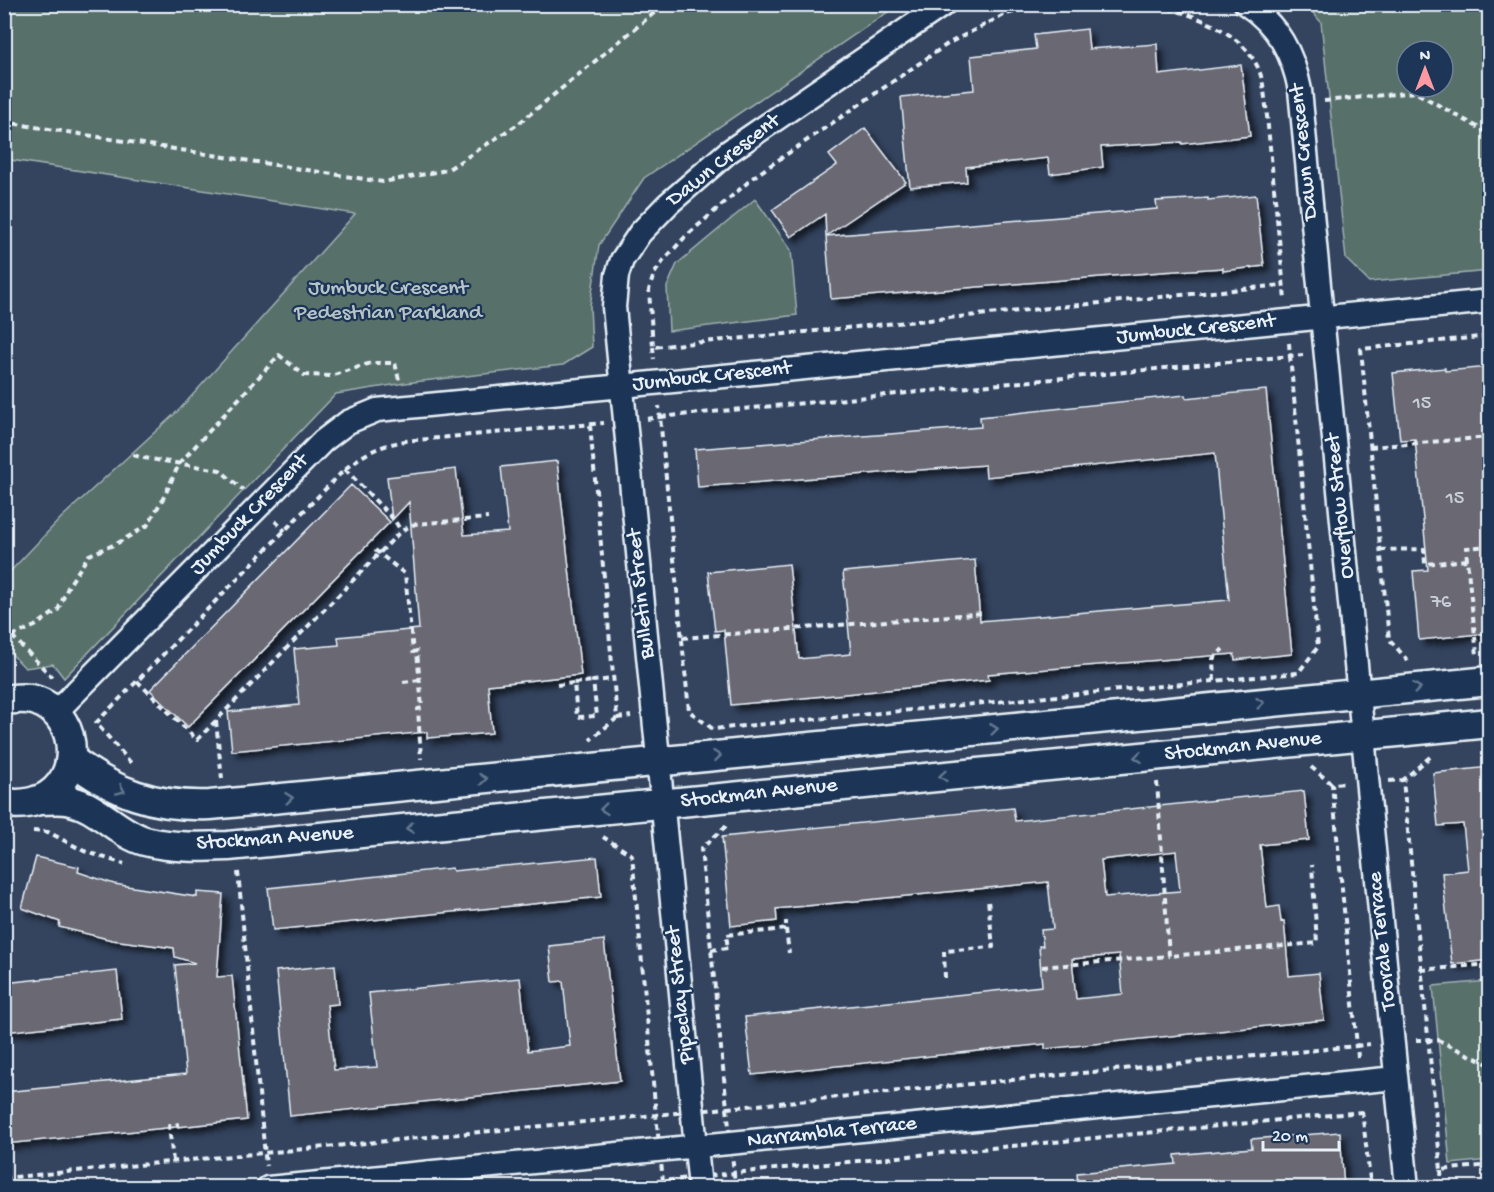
<svg xmlns="http://www.w3.org/2000/svg" width="1494" height="1192" font-family="'Gochi Hand',sans-serif">
	<defs>
		<filter id="shadow"><feDropShadow dx="5.5" dy="5.5" stdDeviation="3" flood-color="#0009"/></filter>
	</defs>
	<rect width="100%" height="100%" fill="#34445f"/>
	<filter id="ink" filterUnits="userSpaceOnUse"><feTurbulence type="fractalNoise" baseFrequency=".0167" numOctaves="2"/><feDisplacementMap in="SourceGraphic" scale="12" xChannelSelector="R" yChannelSelector="G"/><feConvolveMatrix kernelMatrix="1 2 1 2 8 2 1 2 1" color-interpolation-filters="sRGB"/></filter>
	<g filter="url(#ink)">
		<path fill="#59706b" stroke="#a0b0b2" stroke-width="1.5" fill-rule="evenodd" d="M5,4h893v1l-254,173 -45,67 -9,61 2,41 -29,18 -158,18 -69,11 -272,284 -11,-14 -28,4 -20,-21v-70l56,-59 119,-109 175,-195 -350,-55z
			M1306,5h183v266l-120,11 -23,-23 -25,-237zM1407,51h36v36h-36z
			M755,199l36,51 6,65 -128,16 -2,-44 10,-23z
			M1489,981v179l-39,4 -17,-178z"/>
		<path fill="#696773" stroke="#e8f1f8" stroke-width="1.5" fill-rule="evenodd" filter="url(#shadow)" d="M1087,29l2,20 68,-5 2,31 82,-10 9,71 -68,8v-2l-81,5 2,20 -53,7 -2,-16 -82,9 1,15 -57,5 -9,-90 73,-7 -3,-34 65,-7 -2,-14z
			M865,128l41,54 -80,54 -1,-22 -34,23 -19,-27 65,-45 -8,-10z
			M1256,195l8,71 -41,5v-3l-62,4 -330,27 -5,-63 331,-27 -1,-8 52,-3v2z
			M1490,367v266l-71,7 -6,-69 15,-1 -13,-131 -15,1 -7,-67 52,-5v3z
			M1266,390l26,264 -57,6 -1,-6 -246,20 1,6 -258,25 -7,-75 -9,1 -7,-59 81,-8 10,95 52,-5 -8,-82 132,-12 5,61 249,-21 -14,-147 -229,24 -1,-12 -287,22 -3,-38 286,-22 -1,-10 205,-22 1,3z
			M557,461l24,214 -93,10 4,48 -65,5v-6l-195,19 -4,-39 71,-7 -5,-56 45,-4 -1,-8 81,-8 -10,-127 -17,18 -5,-43 69,-8 8,66 44,-3 -7,-65z
			M351,485l39,37 -202,205 -38,-37z
			M1490,767v54l-8,1 8,64v74l-38,4 -10,-91 26,-3 -5,-46 -25,2 -5,-53z
			M1304,791l5,49 -49,5 7,63 12,-2 2,16 3,-1 5,55 30,-3 5,47 -279,29v-5l-293,31 -7,-58 297,-31 -3,-40h4l-2,-16 12,-1 -5,-47 -272,27 1,12 -46,5 -9,-89 291,-29 2,13zM1176,851l4,40 -75,6 -4,-37zM1119,955l4,39 -47,5 -4,-40z
			M36,857l43,10 -1,5 36,12 83,13v-5l26,2 -6,83 15,-1 15,144 -243,24v-52l182,-18 -11,-109 20,-2 -20,-6 -1,-9 -62,-8 -53,-13 1,-5 -38,-14z
			M597,857l4,40 -328,33 -5,-42 184,-20 1,3z
			M604,940l16,141 -330,35 -14,-145 59,-6 3,39 -11,1 7,65 43,-3 -8,-74 151,-15 8,73 42,-5 -7,-65 -10,1 -4,-36z
			M117,971l5,48 -118,13v-49z
			M1340,1132l4,56h-266l-1,-15 99,-9 -1,-9 77,-7 -1,-9z"/>
		<g fill="none" stroke-linecap="round" stroke-linejoin="round">
			<g stroke="#e8f1f8" stroke-width="27">
				<path id="minor" d="M1246,4c32,21 47,50 54,86l107,1098
					M55,713l268,-272 25,-19 29,-12 1113,-109
					M268,1188l1128,-110
					M700,1188l-86,-881 3,-32 5,-15 18,-27 28,-29 60,-52 216,-148"/>
			</g>
			<g stroke="#e8f1f8" stroke-width="33">
				<path id="tertiary" d="M4,700c11,-1 22,-3 33,1 47,17 45,90 -5,101 -9,2 -19,3 -28,0
					M71,759c43,34 84,48 139,46l1280,-124
					M38,800c11,0 23,-2 33,1 28,6 46,32 74,40 26,7 56,6 83,5l1262,-123"/>
			</g>
			<path stroke="#e8f1f8" stroke-width="4" stroke-dasharray="6 4.5" stroke-linecap="butt" d="M1044,4l-38,10 -57,29 -194,133 -31,27 -39,34 -21,23 -10,14 -5,16 4,57 630,-62
				M1148,4c37,7 87,23 107,58 8,13 9,29 11,44l19,194
				M1324,101l91,-9 75,42
				M4,122l379,60 64,-12 71,-46 147,-120
				M1289,343l1,13 13,-1
				M653,347l1,12
				M1290,356l28,291 -20,26 -585,56 -24,-18 -29,-294z
				M647,419l13,-2 -1,-11
				M590,425l27,293 -27,22
				M1370,447l120,-10
				M133,455l11,3 76,12 23,20
				M345,469l50,52 6,10
				M275,521l10,10
				M375,550l30,24 8,78 4,-1 5,57 -4,1 3,50
				M1380,550l44,-1 1,15 42,-4 10,95
				M1467,560l-1,-12 24,-2
				M12,636l40,41
				M682,638l303,-25
				M4,643l8,-7 23,-10 23,-16 11,-25 20,-30 27,-11 31,-18 18,-31 14,-31 100,-109 25,20 27,1 40,-13h24l5,21
				M1408,661l-19,-22 -28,-290 129,-13
				M137,681l60,59 204,-209 14,-7 73,-6
				M1214,681l-1,-22 10,-10
				M403,682l17,-2
				M574,683l19,-2
				M557,685l17,-2 3,34 20,-1 -4,-35 21,-2
				M617,718l14,-2
				M216,721l6,58
				M1430,757l-27,23 38,390 49,-5
				M131,763l-35,-40 249,-254c21,-17 34,-23 60,-28l199,-18
				M1311,767l21,17 14,-1
				M1389,781l14,-1
				M1157,782l12,174 148,-13 -5,-78
				M726,826l-25,23 26,259 630,-62 -25,-262
				M33,831l15,1 36,19 40,13
				M238,872l28,294
				M786,929l3,24
				M711,950l17,-2 -2,-13 60,-6v-8
				M1042,967l127,-11
				M1421,970l69,-6
				M945,978l-1,-27 49,-4 -5,-47
				M1416,1040h22l52,25
				M1358,1058l-1,-12 13,-2
				M727,1108l7,65 -71,8 -7,-66z
				M1362,1111l9,77
				M173,1161l-4,-35 10,-2
				M1441,1170l1,18
				M4,1178l652,-63 -24,-260 -29,-18
				M592,1188l71,-7v7
				M735,1188l-1,-15 628,-61"/>
			<use href="#minor" stroke="#1d3557" stroke-width="22"/>
			<use href="#tertiary" stroke="#1d3557" stroke-width="28"/>
		</g>
		<defs><path id="oneway-chevron" d="M-2-3.5L2.5 0L-2 3.5" fill="none" stroke-width="1.6" stroke-linecap="round" stroke-linejoin="round" transform="scale(1.5)"/></defs>
		<g stroke="#64778f">
			<use href="#oneway-chevron" transform="translate(1417 688) rotate(-6)"/>
			<use href="#oneway-chevron" transform="translate(1260 703) rotate(-6)"/>
			<use href="#oneway-chevron" transform="translate(994 729) rotate(-6)"/>
			<use href="#oneway-chevron" transform="translate(717 756) rotate(-6)"/>
			<use href="#oneway-chevron" transform="translate(1138 757) rotate(174)"/>
			<use href="#oneway-chevron" transform="translate(943 776) rotate(175)"/>
			<use href="#oneway-chevron" transform="translate(483 779) rotate(-6)"/>
			<use href="#oneway-chevron" transform="translate(121 790) rotate(23)"/>
			<use href="#oneway-chevron" transform="translate(289 798) rotate(-6)"/>
			<use href="#oneway-chevron" transform="translate(604 809) rotate(174)"/>
			<use href="#oneway-chevron" transform="translate(410 828) rotate(174)"/>
		</g>
	</g>
	<g text-anchor="middle" dominant-baseline="central" stroke-width="4.5" stroke-linejoin="round" paint-order="stroke">
		<g font-size="20" fill="#c8ced7">
			<text x="1422" y="404">15</text>
			<text x="1455" y="499">15</text>
			<text x="1441" y="603">76</text>
		</g>
		<g font-size="22" fill="#e8f1f8" stroke="#1d3557">
			<text transform="translate(1305 152) rotate(-96)">Dawn Crescent</text>
			<text transform="translate(724 161) rotate(-38)">Dawn Crescent</text>
			<text transform="translate(1196 330) rotate(-6)">Jumbuck Crescent</text>
			<text transform="translate(712 377) rotate(-6)">Jumbuck Crescent</text>
			<text transform="translate(1341 506) rotate(-96)">Overflow Street</text>
			<text transform="translate(250 515) rotate(-46)">Jumbuck Crescent</text>
			<text transform="translate(642 594) rotate(-96)">Bulletin Street</text>
			<text transform="translate(1243 747) rotate(-6)">Stockman Avenue</text>
			<text transform="translate(759 794) rotate(-6)">Stockman Avenue</text>
			<text transform="translate(275 839) rotate(-4)">Stockman Avenue</text>
			<text transform="translate(1383 941) rotate(-96)">Toorale Terrace</text>
			<text transform="translate(681 995) rotate(-96)">Pipeclay Street</text>
			<text transform="translate(832 1133) rotate(-6)">Narrambla Terrace</text>
		</g>
		<g font-size="22" fill="#b6c4c7" stroke="#1d3557">
			<text x="388" y="289">Jumbuck Crescent<tspan x="388" dy="25">Pedestrian Parkland</tspan></text>
		</g>
	</g>
	<rect width="1494" height="1192" fill="none" stroke="#1d3557" stroke-width="24"/>
	<rect x="12" y="12" width="1470" height="1168" fill="none" stroke="#e8f1f8" stroke-width="2" filter="url(#ink)"/>
	<g transform="translate(1425 69)"><circle r="28" fill="#1d3557" stroke="#6e8097" stroke-width="1.5"/>
	<path d="M0-4.5L10 22L0 15L-10 22Z" fill="#ff9aa2"/>
	<text y="-9" font-size="16" font-weight="bold" text-anchor="middle" fill="#e8f1f8">N</text>
	</g>
	<path d="M1263 1141v9h76v-9" fill="none" stroke="#e8f1f8" stroke-width="3"/>
	<text x="1272" y="1141" font-size="18" fill="#e8f1f8" stroke="#1d3557" stroke-width="4.5" paint-order="stroke">20 m</text>
</svg>
